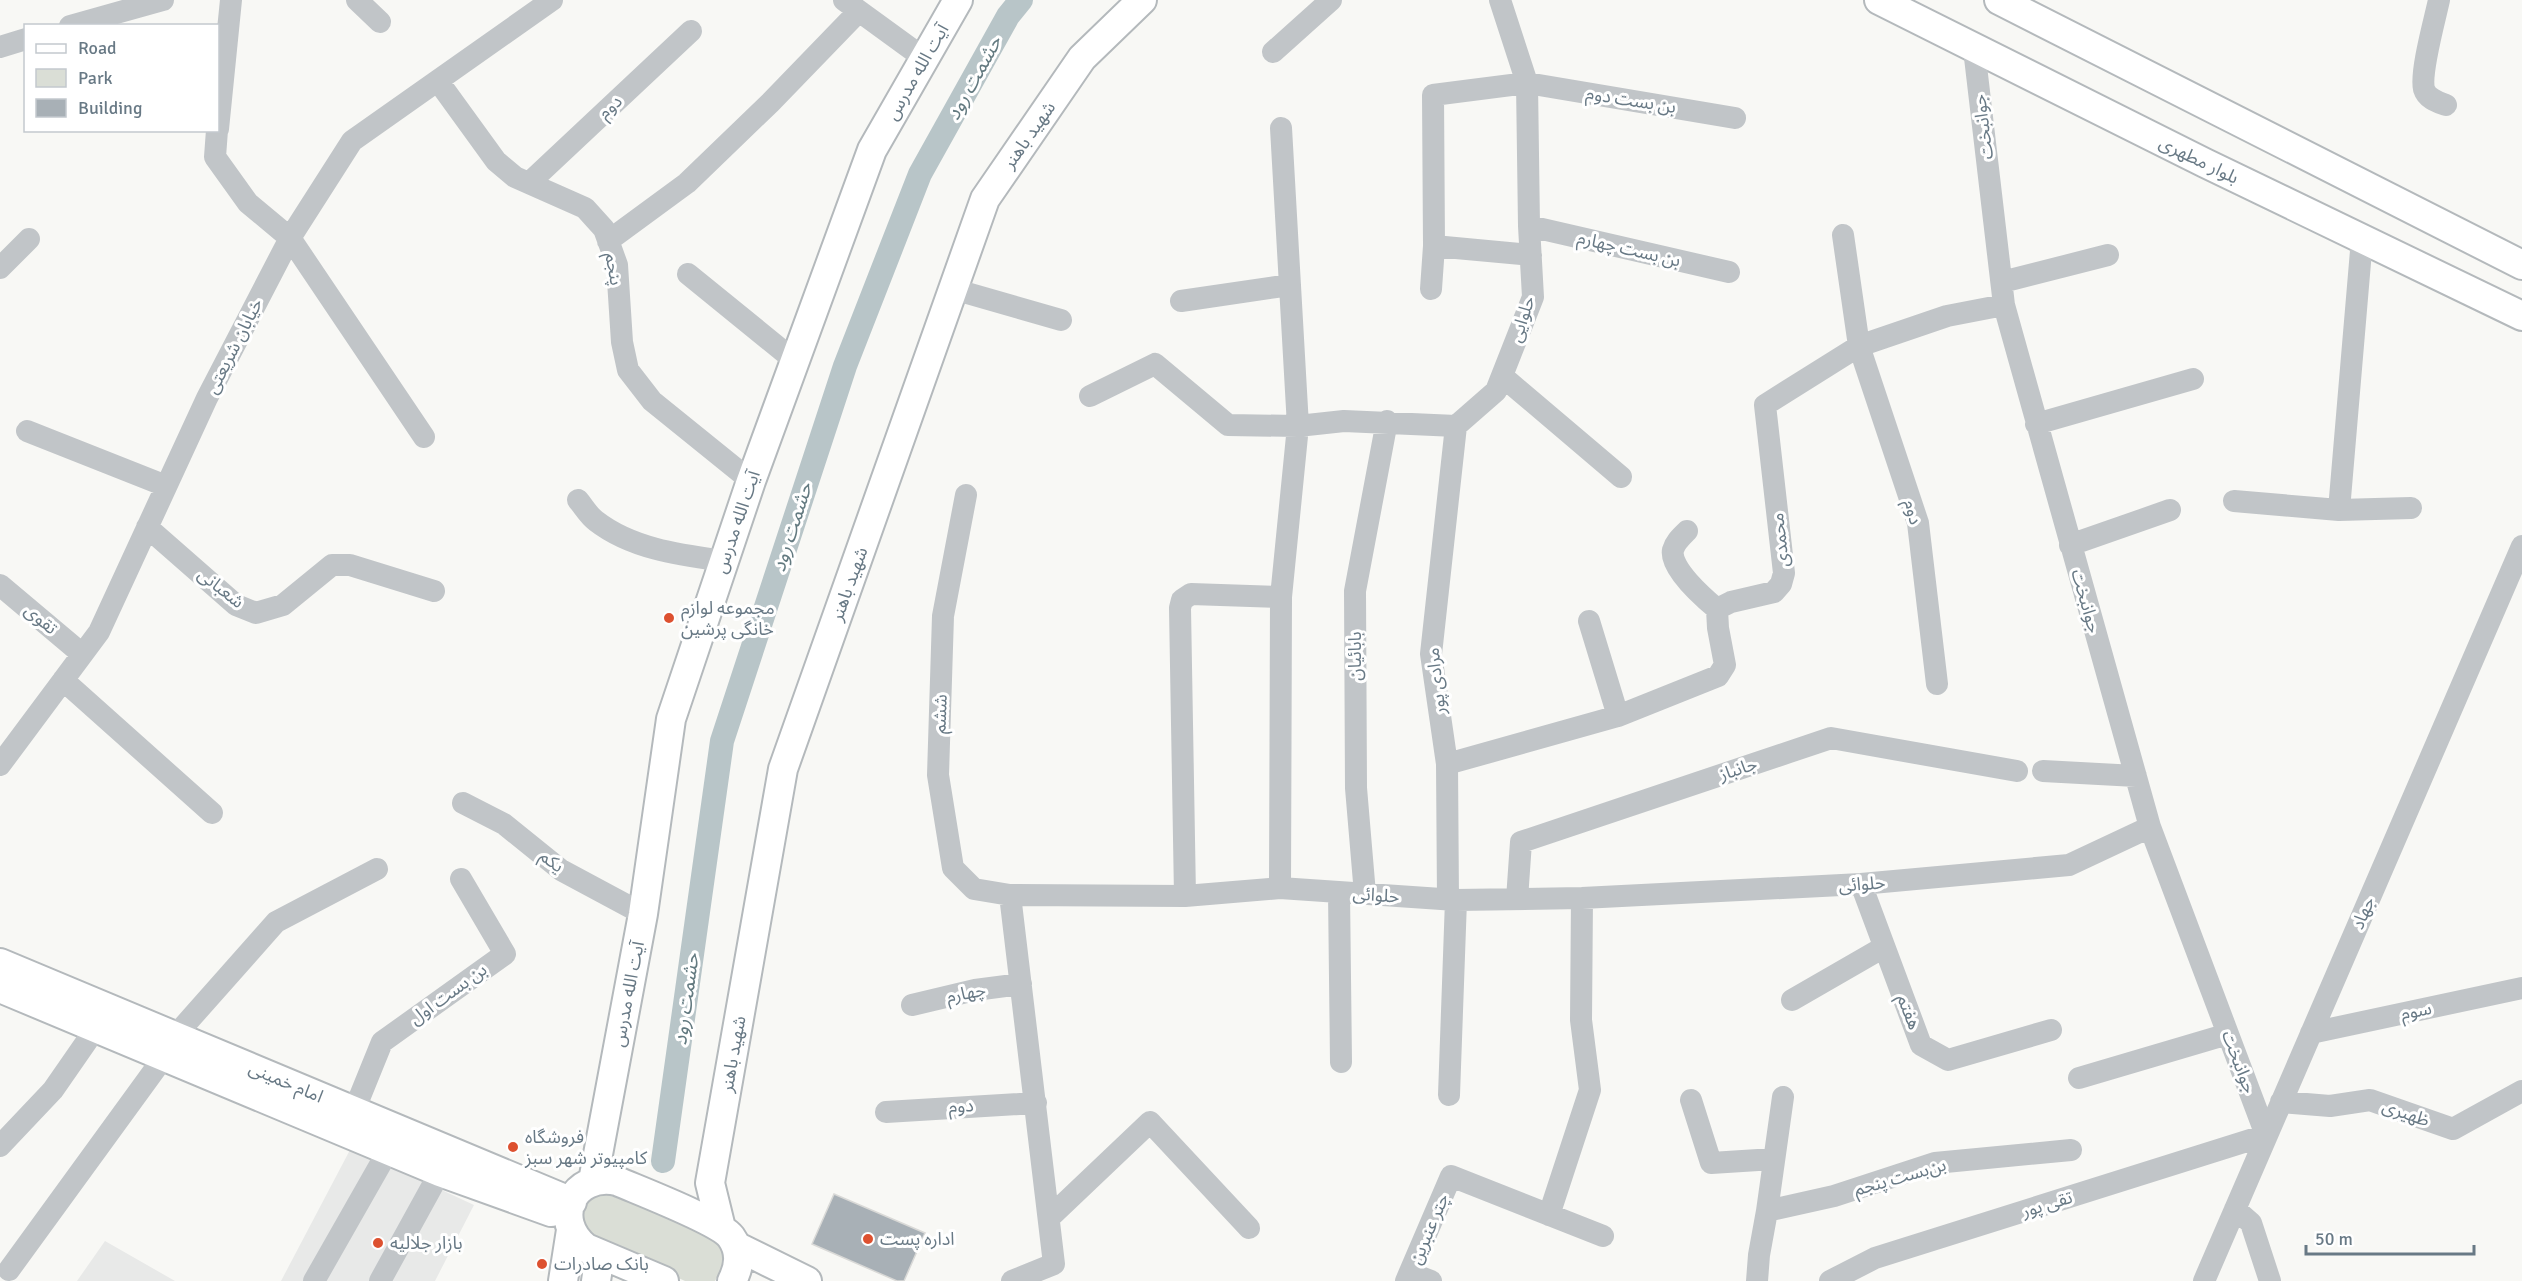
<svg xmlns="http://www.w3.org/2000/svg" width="2522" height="1281" font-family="Signika,'Noto Sans Arabic',sans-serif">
	<rect width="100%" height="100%" fill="#f8f8f5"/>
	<path fill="#e8e9e8" d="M351,1148l123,57 -39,76h-154z
		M105,1241l70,40h-98z"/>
	<path fill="#daded6" d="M610,1190l112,53 5,17 -12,21h-30l-97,-44c-7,-10 -8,-25 -2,-37z"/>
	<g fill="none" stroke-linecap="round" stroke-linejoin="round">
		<path stroke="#b8c5c8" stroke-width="24" d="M663,1161l59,-420 123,-375 75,-192 88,-158 13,-16"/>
	</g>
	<path fill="#a8b0b6" stroke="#d9d9d7" stroke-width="1.5" d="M834,1194l91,39 -21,48h-7l-85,-37z"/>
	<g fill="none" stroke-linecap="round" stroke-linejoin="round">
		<g stroke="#b4b9bc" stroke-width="32">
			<path id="major" d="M1879,0l326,163 317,153
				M1999,0l523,265
				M0,963l572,239
				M0,988l440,184 111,40
				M593,1181l50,-267 28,-195 80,-238 121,-331 86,-150
				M721,1228l-11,-45 73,-414 202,-570 97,-141 60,-58
				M736,1246l71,35
				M563,1281l8,-51
				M596,1281l4,-27
				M664,1281l-78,-33c-35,-28 -14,-76 31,-67 23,10 102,40 114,56 10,14 9,29 1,44"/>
		</g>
		<path stroke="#c1c5c8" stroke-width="22" d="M357,0l23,22
			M844,0l81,59
			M2439,0c-4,19 -19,72 -15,89 3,10 14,13 22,16
			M70,26l93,-26
			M0,47l26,-8
			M1273,52l58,-52
			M438,81l58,80 19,16 70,31 19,21 13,36 5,77 6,28 24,31 99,80
			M218,129l13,-129
			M217,130l-2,27 33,46 42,35 134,199
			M529,183l162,-152
			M1529,226l200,46
			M1843,235l16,111 59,177 19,161
			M608,241l79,-58 83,-80 89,-92
			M1531,255l-97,-9 -1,-151 94,-12 208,35
			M0,268l29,-29
			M688,274l107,87
			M2002,282l106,-27
			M953,289l108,31
			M1431,289l3,-43
			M1181,301l109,-16
			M1502,376l119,101
			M1090,396l65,-32 73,61 70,1 46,-5 112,5 40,-35 37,-94 -4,-71 -2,-143 -27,-83
			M2036,424l157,-45
			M27,431l139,55
			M966,495l-23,121 -5,159 15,93 21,21 36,6
			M578,500c6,7 11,16 18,21 36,28 85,34 128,40
			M2234,501l105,9 72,-2
			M2339,510l23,-271
			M147,527l89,78 20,8 27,-8 49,-40h18l84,26
			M1687,531c-5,5 -12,11 -14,19 -4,18 32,49 44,59
			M2070,545l100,-35
			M0,585l82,69
			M1589,621l29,95
			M63,680l149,133
			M1447,764l171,-48 100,-40 7,-11 -7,-37 -1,-19 14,-7 43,-10 7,-8 3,-11 -19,-168 94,-59 88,-30 57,-11
			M0,765l99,-133 108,-234 83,-160 62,-97 200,-141
			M2043,771l93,5
			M463,803l41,21 57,46 82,44
			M1861,884l60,161 27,15 103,-30
			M1280,888l1,-291 17,-171 -17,-298
			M1339,892l2,170
			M1365,894l-9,-106 -1,-197 32,-170
			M1185,896l-5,-288 2,-8 9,-6 90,3
			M1517,899l4,-57 310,-104 186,33
			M1448,900l-1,-136 -16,-110 25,-228
			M1792,1000l92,-53
			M912,1005l63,-15 46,-6
			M2311,1033l211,-45
			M175,1036l101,-114 101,-53
			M2079,1078l149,-44
			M1449,1095l7,-195
			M1691,1100l20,63 63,-4
			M2281,1102l49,4 40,-6 83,29 69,-38
			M354,1111l28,-69 123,-88 -44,-75
			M886,1112l150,-9
			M0,1146l53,-56 43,-62
			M2235,1209l16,14 19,58
			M1767,1211l67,-15 101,-33 136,-13
			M1549,1215l41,-125 -9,-70 1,-122
			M1049,1218l101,-96 99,106
			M9,1270l155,-213
			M1410,1273l21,8
			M314,1281l74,-130
			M380,1281l60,-109
			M1012,1281l42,-17 -44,-369 175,1 95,-8 176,12 126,-2 279,-14 208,-19 81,-38
			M1406,1281l45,-105 152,60
			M1757,1281l2,-26 8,-44 16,-114
			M1830,1281l45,-23 391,-123 -116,-308 -146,-522 -30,-256
			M2204,1281l318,-735"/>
		<use href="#major" stroke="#fff" stroke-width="28"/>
	</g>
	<g fill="#dd5130" stroke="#fff" stroke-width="2">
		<circle cx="669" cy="618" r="6"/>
		<circle cx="513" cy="1147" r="6"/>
		<circle cx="868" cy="1239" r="6"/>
		<circle cx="378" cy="1243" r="6"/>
		<circle cx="542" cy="1264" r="6"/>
	</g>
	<g text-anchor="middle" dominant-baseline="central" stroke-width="6" stroke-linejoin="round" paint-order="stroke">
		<g font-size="18" fill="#687985" stroke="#fff">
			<text transform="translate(917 72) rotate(-60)">آیت الله مدرس</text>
			<text transform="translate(1631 100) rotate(9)">بن بست دوم</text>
			<text transform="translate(610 107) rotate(-43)">دوم</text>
			<text transform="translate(1983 127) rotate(-97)">جوانبخت</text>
			<text transform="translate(1029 135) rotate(-55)">شهید باهنر</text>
			<text transform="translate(2199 160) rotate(26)">بلوار مطهری</text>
			<text transform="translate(1629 249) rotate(13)">بن بست چهارم</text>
			<text transform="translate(614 269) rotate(80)">پنجم</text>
			<text transform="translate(1522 319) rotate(-72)">حلوایی</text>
			<text transform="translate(234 346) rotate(-63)">خیابان شریعتی</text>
			<text transform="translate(1913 512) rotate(74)">دوم</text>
			<text transform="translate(737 522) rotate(-71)">آیت الله مدرس</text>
			<text transform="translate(1780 540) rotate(-96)">محمدی</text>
			<text transform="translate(849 584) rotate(-70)">شهید باهنر</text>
			<text transform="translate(221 588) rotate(38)">شعبانی</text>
			<text transform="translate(2086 601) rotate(74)">جوانبخت</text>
			<text transform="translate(41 619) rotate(40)">تقوی</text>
			<text transform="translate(1355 656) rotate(-90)">بابائیان</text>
			<text transform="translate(1436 681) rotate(-96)">مرادی پور</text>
			<text transform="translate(940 714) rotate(-88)">ششم</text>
			<text transform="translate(1738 769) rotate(-18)">جانباز</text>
			<text transform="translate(552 861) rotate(37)">یکم</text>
			<text transform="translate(1862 884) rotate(-4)">حلوائی</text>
			<text transform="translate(1376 895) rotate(4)">حلوائی</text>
			<text transform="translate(2363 913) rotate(-67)">جهاد</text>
			<text transform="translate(966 993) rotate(-11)">چهارم</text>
			<text transform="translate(448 994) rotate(-36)">بن بست اول</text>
			<text transform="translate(628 994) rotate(-79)">آیت الله مدرس</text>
			<text transform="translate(2416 1011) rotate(-12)">سوم</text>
			<text transform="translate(1909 1012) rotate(69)">هفتم</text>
			<text transform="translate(733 1054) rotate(-80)">شهید باهنر</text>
			<text transform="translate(2239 1062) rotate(69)">جوانبخت</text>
			<text transform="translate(286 1082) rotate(23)">امام خمینی</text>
			<text transform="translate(961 1106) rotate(-4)">دوم</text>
			<text transform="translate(2406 1113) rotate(19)">ظهیری</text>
			<text transform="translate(1900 1177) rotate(-16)">بن‌بست پنجم</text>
			<text transform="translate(2047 1204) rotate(-17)">تقی پور</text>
			<text transform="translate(1429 1229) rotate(-67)">چتر عنبرین</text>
		</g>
		<g font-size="18" fill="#687985" stroke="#fff" text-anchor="start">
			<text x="681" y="608">مجموعه لوازم<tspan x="681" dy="21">خانگی پرشین</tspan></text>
			<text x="525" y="1137">فروشگاه<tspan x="525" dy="21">کامپیوتر شهر سبز</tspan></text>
			<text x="880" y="1239">اداره پست</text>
			<text x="390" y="1243">بازار جلالیه</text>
			<text x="554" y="1264">بانک صادرات</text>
		</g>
		<g font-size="20" font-style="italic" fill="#637a80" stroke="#fff">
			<text transform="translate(974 78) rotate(-61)">حشمت رود</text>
			<text transform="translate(792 527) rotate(-72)">حشمت رود</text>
			<text transform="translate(686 999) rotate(-82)">حشمت رود</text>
		</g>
	</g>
	<rect x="24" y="24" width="195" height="108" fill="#ffffff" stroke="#c3c9ce" stroke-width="1.5"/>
	<rect x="36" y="44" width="30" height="9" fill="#ffffff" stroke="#c3c9ce" stroke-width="1.5"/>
	<text x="78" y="54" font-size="18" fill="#687985">Road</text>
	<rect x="36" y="69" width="30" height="18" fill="#daded6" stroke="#c3c9ce" stroke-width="1.5"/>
	<text x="78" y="84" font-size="18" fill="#687985">Park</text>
	<rect x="36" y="99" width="30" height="18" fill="#a8b0b6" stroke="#c3c9ce" stroke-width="1.5"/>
	<text x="78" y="114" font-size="18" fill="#687985">Building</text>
	<path d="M2306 1245v9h168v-9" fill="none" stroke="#687985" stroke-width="3"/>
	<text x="2315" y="1245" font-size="18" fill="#687985" stroke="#ffffff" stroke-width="4.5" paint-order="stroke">50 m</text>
</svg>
